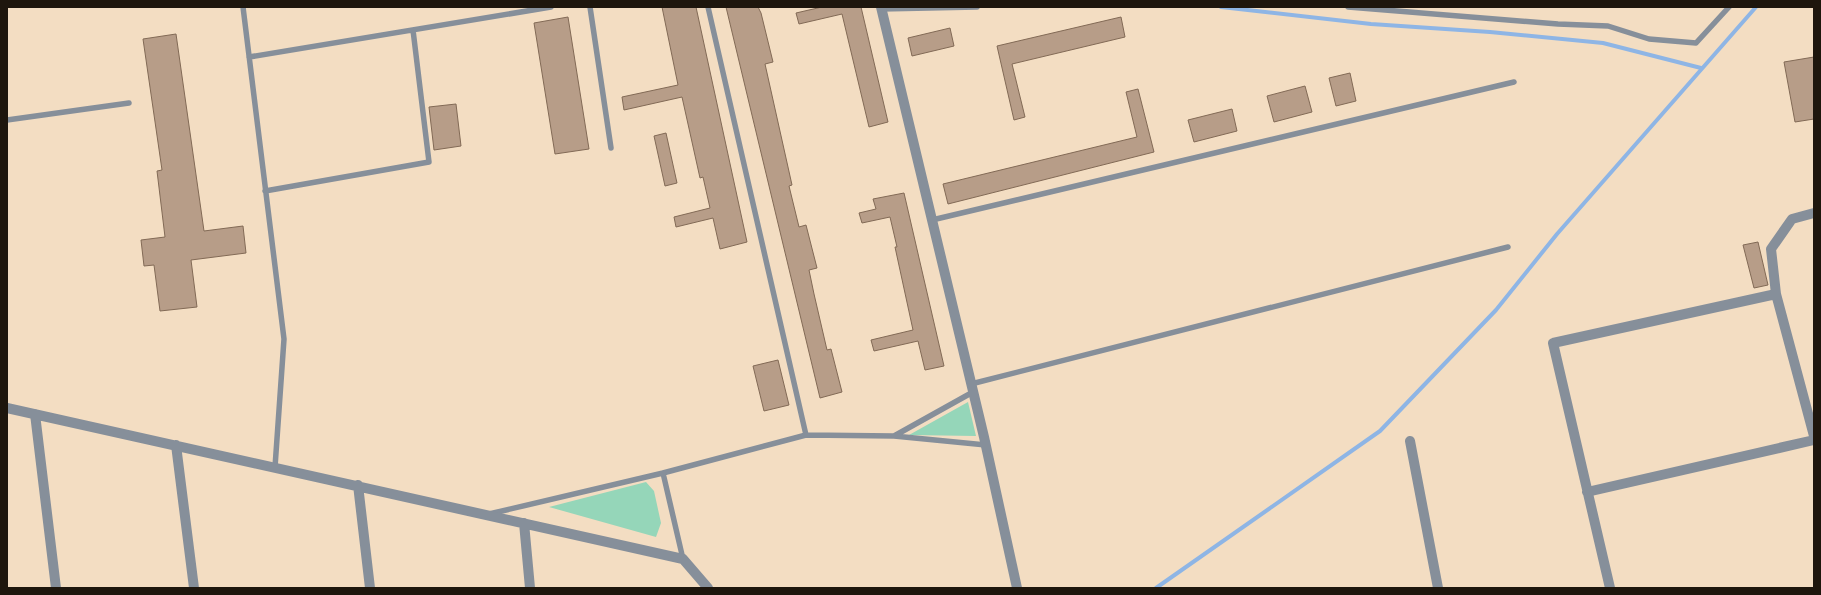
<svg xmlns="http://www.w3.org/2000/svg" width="1821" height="595" font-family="'PT Sans Narrow',sans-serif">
	<rect width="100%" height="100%" fill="#f3ddc2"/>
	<path fill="#95d6b9" d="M968,402l8,34 -67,-1z
		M646,482l8,9 7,32 -5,14 -107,-30z"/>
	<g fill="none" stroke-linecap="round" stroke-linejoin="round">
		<path stroke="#8eb5e5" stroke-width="4" d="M1221,7l150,17 119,8 113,11 98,25
			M1156,588l224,-157 116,-121 61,-76 199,-227"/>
	</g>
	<path fill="#b79d88" stroke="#826a56" d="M662,7h34l51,235 -27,7 -7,-31 -37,9 -2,-10 36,-9 -7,-31 -3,1 -18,-81 -58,13 -2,-13 56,-12z
		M726,7h32l3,6 12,49 -8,2 27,121 -3,1 10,41 7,-2 11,43 -8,2 5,24 13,56 4,-1 11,43 -22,6z
		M822,7h39l27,115 -19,5 -27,-113 -43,10 -3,-11z
		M568,17l21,132 -34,5 -21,-131z
		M1121,17l4,20 -113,27 13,53 -11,3 -17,-74z
		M950,28l4,18 -42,10 -4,-18z
		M176,34l28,197 39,-5 3,27 -55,7 6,47 -37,4 -6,-46 -10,1 -3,-26 24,-3 -8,-66 5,-1 -19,-131z
		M1814,57v62l-19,3 -11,-60z
		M1350,73l6,28 -20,5 -7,-28z
		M1305,86l7,26 -38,10 -7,-26z
		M1138,89l16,63 -206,52 -5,-20 194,-47 -11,-45z
		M456,104l5,42 -27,4 -5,-43z
		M1232,109l5,22 -43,11 -6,-22z
		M666,133l11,50 -12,3 -11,-50z
		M904,193l40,173 -19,4 -7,-29 -44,10 -3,-11 42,-10 -18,-83h2l-7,-30 -28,6 -3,-10 17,-4 -3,-10z
		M1758,242l10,43 -14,3 -11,-43z
		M778,360l11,45 -25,6 -11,-45z"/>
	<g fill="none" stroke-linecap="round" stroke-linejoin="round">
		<path stroke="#868f9a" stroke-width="5.5" d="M243,7l41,332 -9,128
			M590,7l21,141
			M708,7l98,428
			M1348,7l210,17 50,2 41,13 47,4 33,-36
			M881,9l96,-2
			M249,57l302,-50
			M7,120l122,-17
			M265,191l164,-29 -16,-132
			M932,220l582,-138
			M971,384l537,-137
			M894,436l92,9
			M489,514l174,-41
			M683,559l-20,-86 143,-38 88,1 79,-44"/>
		<path stroke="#868f9a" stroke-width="10" d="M881,7l103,430 33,151
			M1776,294l38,142
			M7,408l676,151 25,29
			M35,414l21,174
			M1410,441l28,147
			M176,445l18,143
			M358,485l12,103
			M1587,492l227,-52
			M524,523l6,65
			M1610,588l-57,-245 223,-49 -5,-45 21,-30 22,-6"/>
	</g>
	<rect width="1821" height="595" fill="none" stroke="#1e160d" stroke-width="16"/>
</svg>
